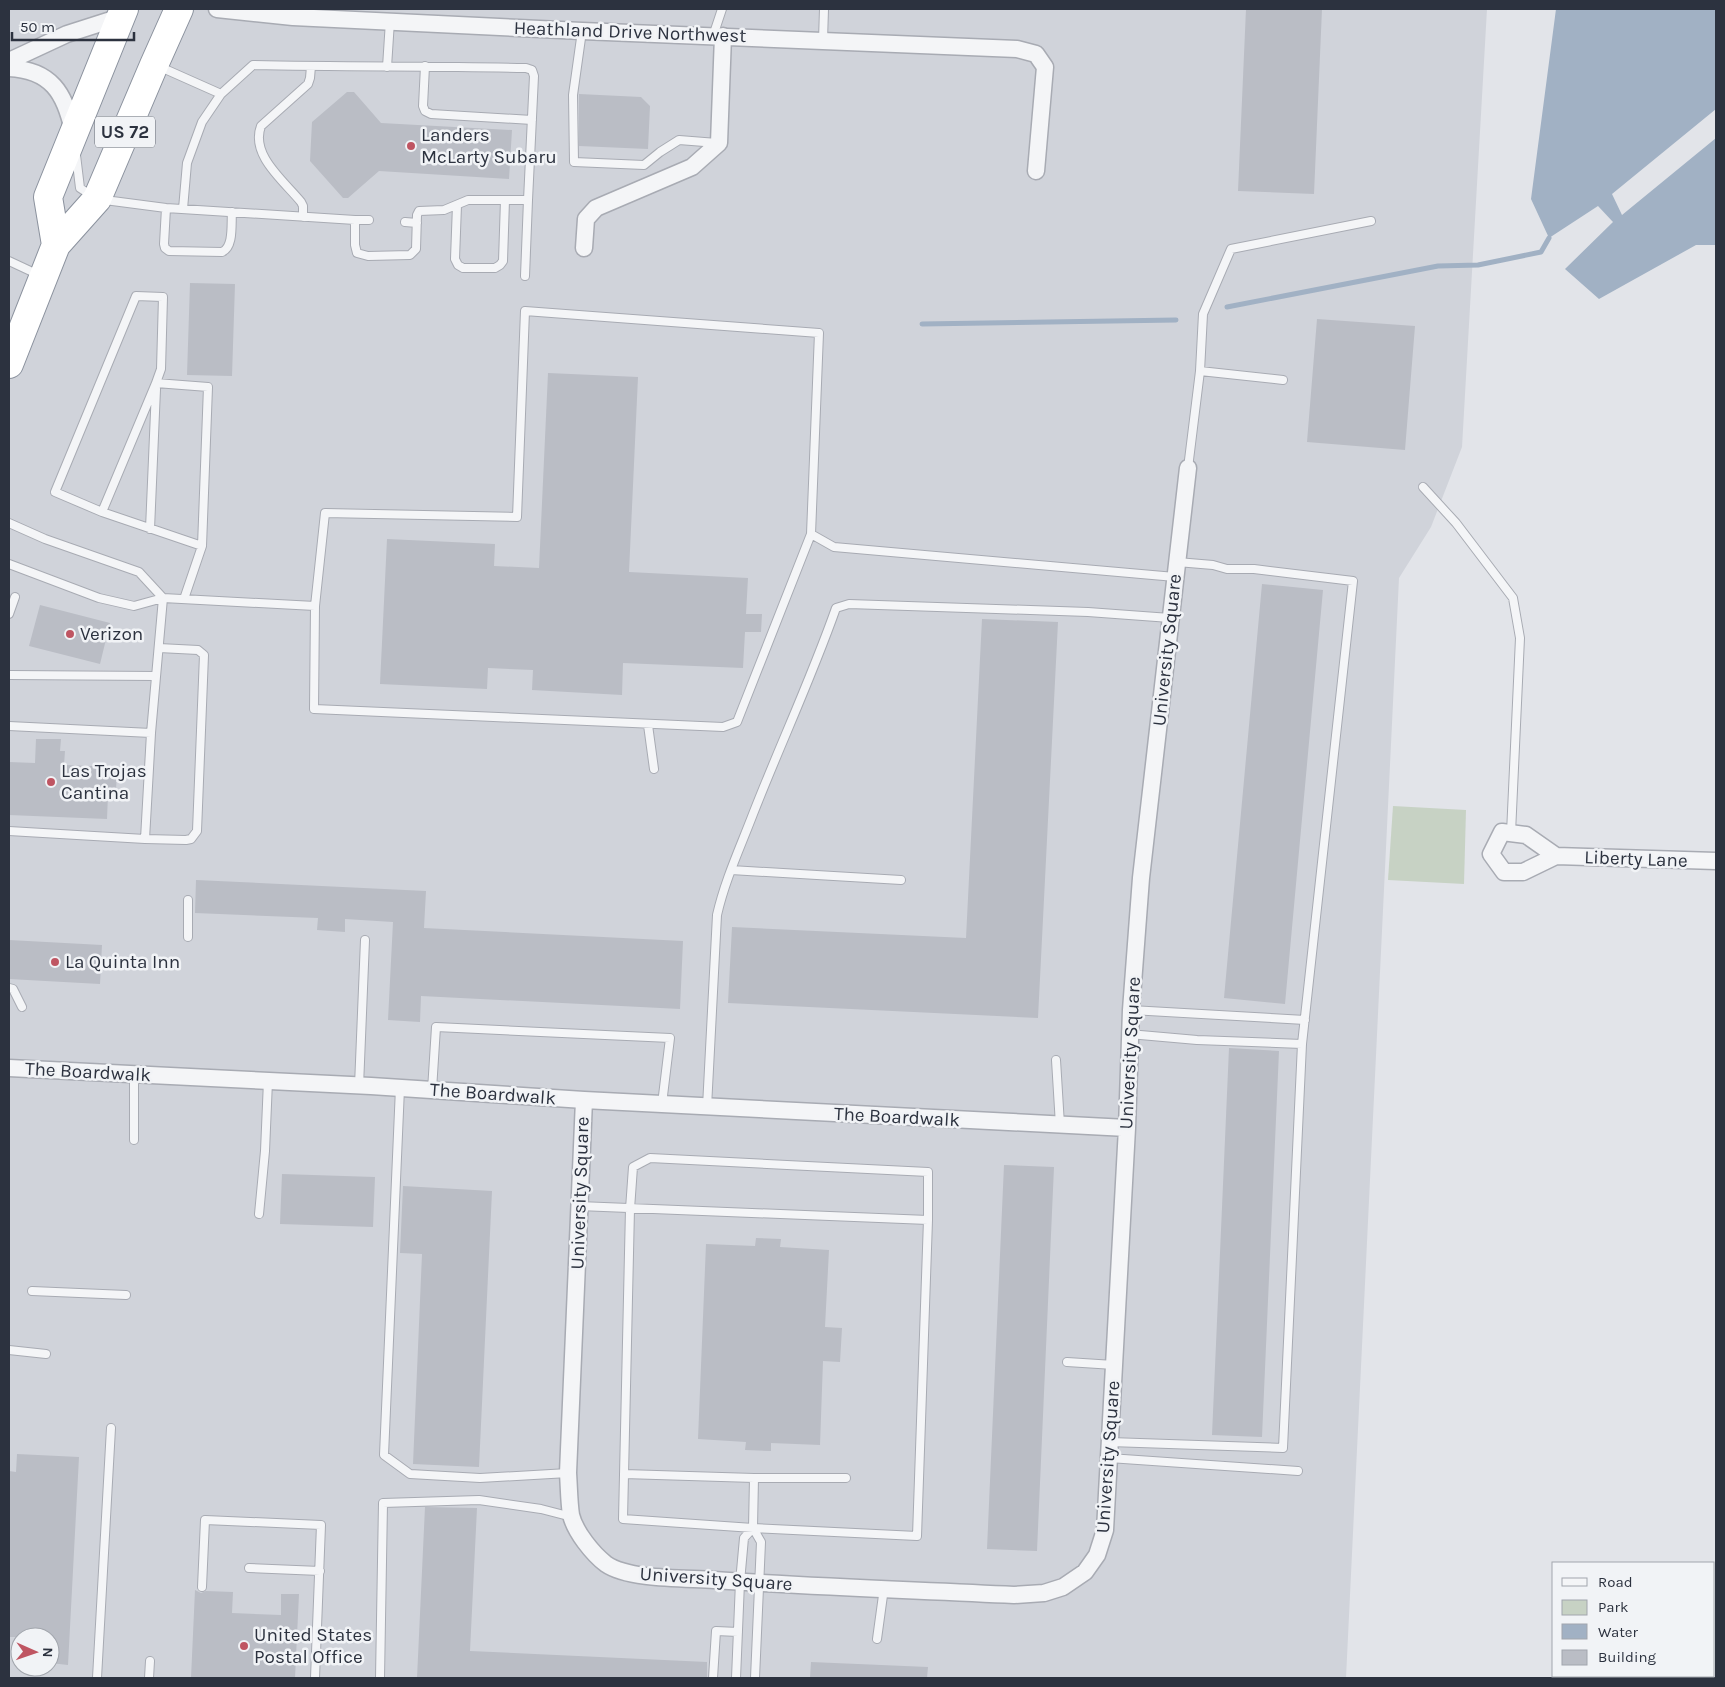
<svg xmlns="http://www.w3.org/2000/svg" width="1725" height="1687" font-family="Karla,sans-serif">
	<rect width="100%" height="100%" fill="#e2e4e9"/>
	<path fill="#d0d3da" fill-rule="evenodd" d="M9,9h1478l-25,438 -31,80 -32,51 -53,1100h-1337zM20,1637h30v30h-30z"/>
	<path fill="#c7d2c4" d="M1393,806l73,4 -2,74 -76,-4z"/>
	<path fill="#a1b1c4" d="M1556,9h160v100l-104,85 10,21 94,-77v107h-20l-97,54 -34,-30 48,-47 -15,-16 -49,32 -18,-39z"/>
	<g fill="none" stroke-linecap="round" stroke-linejoin="round">
		<path stroke="#a1b1c4" stroke-width="5" d="M1227,307l211,-41 40,-1 63,-13 8,-14
			M922,324l254,-4"/>
	</g>
	<path fill="#babdc5" d="M1246,9h76l-8,185 -76,-3z
		M347,92h7l27,31 131,7 -3,49 -130,-8 -31,27h-5l-33,-37 2,-39z
		M579,94l62,3 9,9 -2,43 -69,-3z
		M190,283l45,1 -3,92 -45,-1z
		M1317,319l98,7 -10,124 -98,-8z
		M548,373l90,4 -9,195 119,6 -2,36h16l-1,18h-16l-2,36 -120,-5 -1,32 -90,-5 1,-20 -45,-2 -1,21 -107,-5 7,-145 108,5 -1,22 45,2z
		M1262,584l61,6 -38,414 -61,-6z
		M40,605l70,18 -10,41 -71,-18z
		M982,619l76,3 -20,396 -310,-15 4,-76 234,11z
		M36,739h25l-1,12h5l-1,14 53,2 -1,24h-3l-1,3h-4l-1,25 -98,-4v-53l26,1z
		M196,880l230,11 -2,37 259,13 -3,68 -259,-13 -1,26 -32,-2 5,-98 -48,-3v13l-28,-2 1,-12 -123,-5z
		M9,940l93,5 -2,39 -91,-5z
		M1229,1048l50,3 -17,386 -50,-2z
		M1004,1165l50,2 -17,384 -50,-2z
		M282,1174l93,3 -2,50 -93,-3z
		M403,1186l89,5 -13,276 -66,-3 9,-210 -22,-1z
		M756,1238l25,1 -1,8 49,3 -4,77 17,1 -2,34 -17,-1 -3,84 -49,-2v8l-26,-1 1,-8 -48,-3 8,-195 49,2z
		M17,1454l62,3 -11,208 -18,-2v-26h-41v-166l7,1z
		M425,1507l52,1 -7,143 237,11v16h-290z
		M195,1590l6,3 5,-2 27,1 -1,21 49,2v-21h18l-4,84h-104z
		M811,1662l117,5 -1,11h-117z"/>
	<g fill="none" stroke-linecap="round" stroke-linejoin="round">
		<g stroke="#a8abb3" stroke-width="10">
			<path id="lane" d="M582,31l-9,64 1,67 70,3 16,-13 19,-12 38,3
				M713,36l9,-27
				M823,40l1,-31
				M425,66l-2,40 2,5 6,3 101,6
				M387,67l3,-46
				M76,155l4,33 17,11 69,9 189,12v25l2,8 11,3 42,-1 6,-6 1,-34 2,-4 25,-1 24,-10h60l6,-124 -2,-6 -6,-2c-91,-2 -182,-1 -273,-3l-32,29 -63,-28
				M457,205l-2,54 3,6 5,3h32l5,-3 3,-4 2,-61
				M166,208l-2,36 1,4 4,3 53,1c12,-5 9,-28 10,-40
				M183,209l4,-46 15,-41 19,-28
				M303,217v-11l-2,-4c-17,-21 -51,-47 -40,-76l47,-42 2,-6 1,-12
				M355,220h14
				M405,222l12,1
				M9,261l30,14
				M525,276l3,-76
				M525,311l294,22 -8,201 -74,188 -14,5 -409,-18 1,-103 10,-93 192,4z
				M1200,371l83,9
				M156,383l-54,129 -47,-20 81,-196 27,1 -2,72 -5,14 52,4 -6,159 -18,53
				M1188,468l12,-97 3,-57 28,-65 140,-28
				M1423,487l33,36 57,75 7,40 -9,195
				M102,512l100,34
				M9,523l36,16 94,33 24,26 -12,135 -142,-7
				M150,529l6,-140
				M811,534l23,13 341,30
				M9,564l90,34 35,8 29,-8 152,8
				M9,614l6,-17
				M9,675l147,1
				M648,725l6,44
				M9,831l136,8 6,-106
				M145,839l41,1 5,-1 6,-8 7,-176 -6,-5 -39,-2
				M731,870l170,10
				M188,937v-37
				M9,988l4,1 9,18
				M1131,1010l174,10
				M1129,1034l68,6 105,4
				M1056,1060l4,65
				M134,1074v66
				M359,1086l6,-146
				M400,1088l-16,367 26,19 70,4 88,-5
				M432,1090l4,-63 234,11 -8,66
				M707,1107l10,-192c8,-35 23,-67 36,-101 27,-69 58,-135 83,-206l13,-4 239,8 82,6
				M650,1158l278,14v48l-11,316 -164,-8 -130,-9 7,-310 3,-42z
				M579,1206l349,14
				M259,1214l6,-63 3,-70
				M32,1291l94,4
				M9,1350l37,4
				M1067,1362l47,3
				M1110,1442l173,6 19,-404 51,-463 -99,-12h-27l-14,-4 -36,-3
				M1109,1458l189,13
				M624,1474l130,4h92
				M754,1478l-1,50 8,14 -6,136
				M249,1568l71,3
				M202,1587l3,-67 116,5 -6,153
				M877,1639l7,-51
				M97,1678l14,-250
				M149,1678l1,-17
				M380,1678l3,-175 96,-3 62,9 31,8
				M713,1678l3,-47 22,1
				M736,1678l4,-96 4,-44 9,-10"/>
		</g>
		<g stroke="#a8abb3" stroke-width="19">
			<path id="street" d="M217,9l76,8 289,14 435,18 19,5 9,13 -9,104
				M9,61l58,-27 53,-17
				M9,68c42,2 56,25 64,63
				M584,248l2,-29 10,-11 96,-41 27,-24 4,-107
				M1502,832l24,3 30,21 -33,16h-19l-13,-18z
				M1556,856l160,5
				M9,1068l362,18 213,14 543,28
				M584,1100l-16,373c1,14 1,29 3,42 4,17 22,39 35,49 23,16 80,14 108,16 100,7 200,10 300,15l30,-2 19,-6 22,-15 12,-17 8,-25 22,-402 4,-118 10,-132 47,-410"/>
		</g>
		<g stroke="#8b929e" stroke-width="30">
			<path id="highway" d="M56,245l-8,-48 76,-188
				M9,364l47,-119 41,-46 57,-134 25,-56"/>
		</g>
		<use href="#lane" stroke="#f4f5f7" stroke-width="8"/>
		<use href="#street" stroke="#f4f5f7" stroke-width="16"/>
		<use href="#highway" stroke="#fff" stroke-width="28"/>
	</g>
	<g fill="#bf5562" stroke="#f1f3f6" stroke-width="2">
		<circle cx="411" cy="146" r="5"/>
		<circle cx="70" cy="634" r="5"/>
		<circle cx="51" cy="782" r="5"/>
		<circle cx="55" cy="962" r="5"/>
		<circle cx="244" cy="1646" r="5"/>
	</g>
	<g text-anchor="middle" dominant-baseline="central" stroke-width="5" stroke-linejoin="round" paint-order="stroke">
		<rect fill="#f1f3f6" stroke="#676c76" stroke-width="1" x="95" y="116.5" width="60" height="31" rx="4"/>
		<g font-size="18" font-weight="bold" fill="#2c323f">
			<text x="125" y="132">US 72</text>
		</g>
		<g font-size="19" fill="#2c323f" stroke="#f1f3f6">
			<text transform="translate(630 32) rotate(2)">Heathland Drive Northwest</text>
			<text transform="translate(1167 650) rotate(-84)">University Square</text>
			<text transform="translate(1636 859) rotate(2)">Liberty Lane</text>
			<text transform="translate(1130 1053) rotate(-87)">University Square</text>
			<text transform="translate(88 1072) rotate(3)">The Boardwalk</text>
			<text transform="translate(493 1094) rotate(4)">The Boardwalk</text>
			<text transform="translate(897 1117) rotate(3)">The Boardwalk</text>
			<text transform="translate(580 1193) rotate(-88)">University Square</text>
			<text transform="translate(1108 1457) rotate(-86)">University Square</text>
			<text transform="translate(716 1579) rotate(4)">University Square</text>
		</g>
		<g font-size="19" fill="#2c323f" stroke="#f1f3f6" text-anchor="start">
			<text x="421" y="135">Landers<tspan x="421" dy="22">McLarty Subaru</tspan></text>
			<text x="80" y="634">Verizon</text>
			<text x="61" y="771">Las Trojas<tspan x="61" dy="22">Cantina</tspan></text>
			<text x="65" y="962">La Quinta Inn</text>
			<text x="254" y="1635">United States<tspan x="254" dy="22">Postal Office</tspan></text>
		</g>
	</g>
	<rect width="1725" height="1687" fill="none" stroke="#2c323f" stroke-width="20"/>
	<rect x="1552" y="1562" width="162" height="115" fill="#f1f3f6" stroke="#a2a6ad"/>
	<rect x="1562" y="1578" width="25" height="8" fill="#f4f5f7" stroke="#a2a6ad"/>
	<text x="1598" y="1587" font-size="15" fill="#2c323f">Road</text>
	<rect x="1562" y="1600" width="25" height="15" fill="#c7d2c4" stroke="#a2a6ad"/>
	<text x="1598" y="1612" font-size="15" fill="#2c323f">Park</text>
	<rect x="1562" y="1624" width="25" height="15" fill="#a1b1c4" stroke="#a2a6ad"/>
	<text x="1598" y="1637" font-size="15" fill="#2c323f">Water</text>
	<rect x="1562" y="1650" width="25" height="15" fill="#babdc5" stroke="#a2a6ad"/>
	<text x="1598" y="1662" font-size="15" fill="#2c323f">Building</text>
	<g transform="translate(35 1652) rotate(92)"><circle r="24" fill="#f1f3f6" stroke="#a2a6ad"/>
	<path d="M0-4L9 19L0 12L-9 19Z" fill="#bf5562"/>
	<text y="-8" font-size="14" font-weight="bold" text-anchor="middle" fill="#2c323f">N</text>
	</g>
	<path d="M12 32v8h122v-8" fill="none" stroke="#2c323f" stroke-width="2.5"/>
	<text x="20" y="32" font-size="15" fill="#2c323f" stroke="#f1f3f6" stroke-width="4" paint-order="stroke">50 m</text>
</svg>
